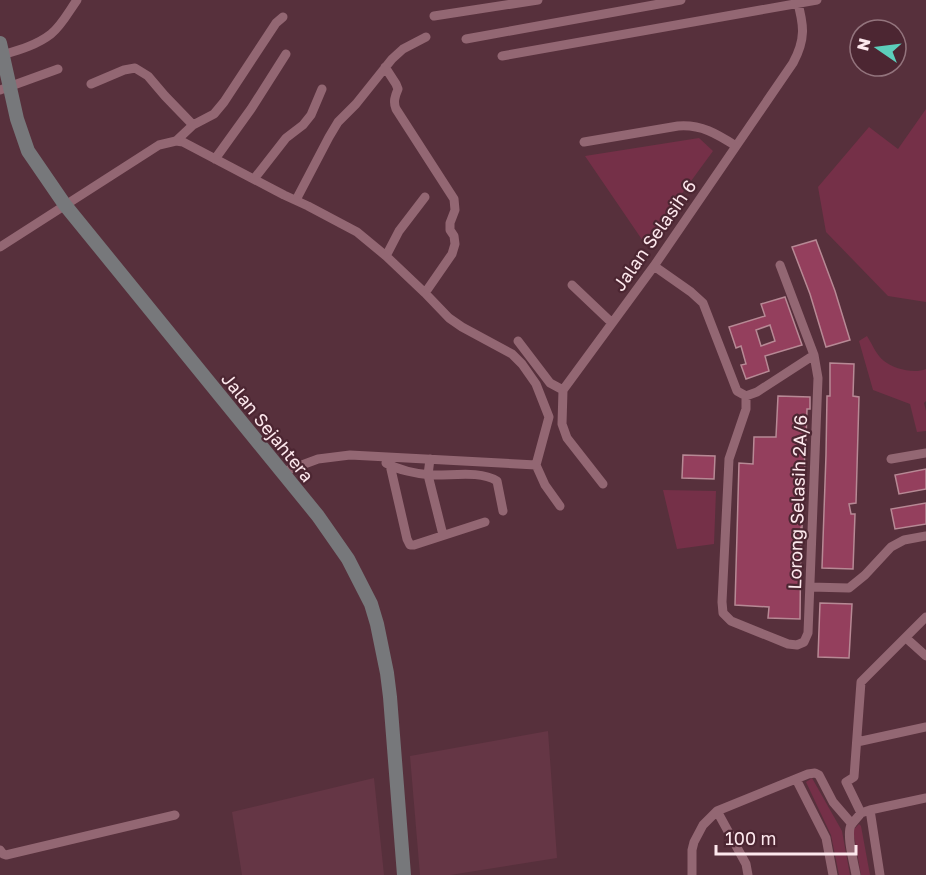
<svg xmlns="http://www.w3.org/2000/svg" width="926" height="875" font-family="'Golos Text',sans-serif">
	<rect width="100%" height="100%" fill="#57303c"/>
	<path fill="#653645" d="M548,731l9,127 -107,17h-30l-10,-119z
		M374,778l10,97h-142l-10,-63z"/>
	<path fill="#753048" d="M926,109v193l-38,-6 -62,-64 -8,-45 51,-60 29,22z
		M699,138l14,13 -68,93 -60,-88z
		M867,336c5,8 10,20 17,25 10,8 30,13 42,8v32l-2,2 2,8v20l-9,1 -7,-28 -37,-14 -14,-49z
		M663,490l53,1 -2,53 -37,5z
		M812,778l30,53 8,44h-11l-8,-40 -25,-53z
		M859,824l2,2 9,49h-9l-7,-39v-7z"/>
	<path fill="#943f5d" stroke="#b78995" stroke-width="1.5" fill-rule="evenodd" d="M816,240l19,51 15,49 -24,7 -16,-53 -18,-47z
		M785,297l17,48 -37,11 4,15 -23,8 -5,-14 5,-1 -5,-18 -5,2 -7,-21 36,-11 -4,-12zM770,325l5,16 -14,5 -5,-16z
		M830,363l24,1 -1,32 6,1 -3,106 -7,1 2,10h4l-2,55 -31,-1 4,-113 1,-59h3z
		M778,396l32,1v12h-3l-1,31h-2l1,35 -2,23h-1v31l-1,-1 -1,91 -32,-1 1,-11 -34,-2 4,-142 14,1 1,-27h22z
		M683,455l32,1 -1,23 -32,-1z
		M926,469v20l-27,5 -4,-19z
		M926,503v21l-31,5 -4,-20z
		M820,603l32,1 -3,54 -31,-1z"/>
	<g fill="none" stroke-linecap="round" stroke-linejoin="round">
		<path stroke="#936773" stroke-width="9" d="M434,16l104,-16
			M466,39l215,-39
			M2,55c17,-5 35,-10 49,-21 11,-9 18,-23 26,-34
			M502,56l315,-56
			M385,67l11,17 2,5c-3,7 -5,13 -2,20l58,90 1,11 -5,13v7l4,6 1,8 -3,10 -27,39
			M91,84l33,-14 11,-2 13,8 17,20 28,29
			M0,90l58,-21
			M176,141l17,-16 21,-11 10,-12 52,-79 7,-6
			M584,142l94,-16c23,-2 39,8 58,20
			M215,159l36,-50 35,-55
			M254,179l32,-41 17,-13 8,-10 11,-26
			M296,200l33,-63 9,-15 18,-18 36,-45 11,-10 23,-12
			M0,247l159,-102 17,-4 7,1 101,53 24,11 49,26 29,24 39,37 24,25 13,9 50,27 10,10 14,20 13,33 -13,48
			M386,256l13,-25 26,-34
			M654,266l37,26 12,11 34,88 9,5 11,-4 57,-37 -34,-90
			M572,285l40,38
			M518,341l32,42 13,7
			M746,396v13l-17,50 -7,143 1,11 8,8 57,23 9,1 7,-3 4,-9 10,-255 -4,-23
			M430,459l-2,16 15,60
			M891,459l35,-6
			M386,463c12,7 31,11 45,12 20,1 49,-5 66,6l6,30
			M390,465l17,74 3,6h4l71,-23
			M536,465l9,20 15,21
			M283,472l35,-13 32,-4 186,10
			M603,484l-36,-46 -5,-14 1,-34 91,-124 139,-203c13,-24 11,-38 4,-63
			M810,587l39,1 16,-13 26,-28 13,-7 22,-4
			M906,638l20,18
			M857,742l69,-15
			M796,779l30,59 7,37
			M870,810l10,65
			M717,811l29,53 2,11
			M861,813l9,-3 56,-12
			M0,850l3,4 3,1 169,-40
			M692,875v-25l2,-8 9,-17 14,-14 91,-37 7,-1 4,2 14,27 19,22
			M856,875c-2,-12 -10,-40 -5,-50 3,-4 7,-8 10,-12l-15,-31 8,-5 7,-95 65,-65"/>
		<path stroke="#77787b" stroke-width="14" d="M0,43l17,76 11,32 37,54 253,311 30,43 23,45 6,20 10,49 3,24 14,178"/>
	</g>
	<g text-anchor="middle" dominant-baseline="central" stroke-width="4.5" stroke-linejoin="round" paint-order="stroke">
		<g font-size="18" fill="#fde8ed" stroke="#4c2632">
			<text transform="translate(654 235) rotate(-55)">Jalan Selasih 6</text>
			<text transform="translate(268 427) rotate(51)">Jalan Sejahtera</text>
			<text transform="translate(797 502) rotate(-88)">Lorong Selasih 2A/6</text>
		</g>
	</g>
	<g transform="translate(878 48) rotate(284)"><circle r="28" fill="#4c2632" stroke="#93747d" stroke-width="1.5"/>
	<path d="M0-4.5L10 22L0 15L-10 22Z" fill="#5ccebb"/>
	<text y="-9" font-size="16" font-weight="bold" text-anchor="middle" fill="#fde8ed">N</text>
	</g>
	<path d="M716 845v9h140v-9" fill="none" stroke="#fde8ed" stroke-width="3"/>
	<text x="725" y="845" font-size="18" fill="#fde8ed" stroke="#4c2632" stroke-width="4.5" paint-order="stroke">100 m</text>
</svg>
